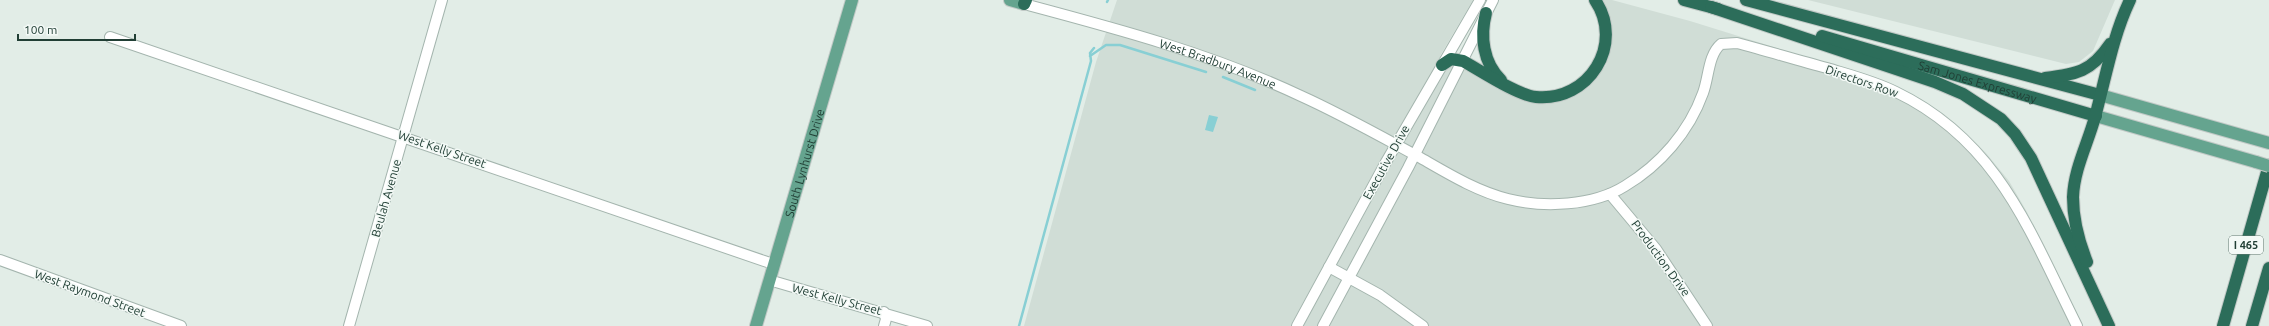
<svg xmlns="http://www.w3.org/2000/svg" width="2269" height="326" font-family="Ubuntu,sans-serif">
	<rect width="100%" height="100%" fill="#e2ede7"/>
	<path fill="#d0ddd6" d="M1117,0h356l-33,56 79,41 30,6 26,-8 17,-13 14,-17 5,-18 1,-23 -9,-24h9l78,21 196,61 35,17 35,25 30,29 23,28 18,31 56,114h-1059l72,-264z
		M1808,0h307l-22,51 -14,11 -13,2z"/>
	<path fill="#88cfd4" d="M1209,115l9,2 -5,15 -8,-2z"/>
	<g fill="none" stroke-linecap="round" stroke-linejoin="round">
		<path stroke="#88cfd4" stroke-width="2.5" d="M1107,2l1,-2
			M1090,56l16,-11h14l86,27
			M1223,77l32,13
			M1019,326l72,-265 -1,-8 4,-5"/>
		<g stroke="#a4b5ae" stroke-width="12">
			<g id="minor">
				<path id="s1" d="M1024,4c94,25 188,50 277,92 40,18 79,40 118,61 28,16 57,34 89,42 36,9 85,7 117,-13 35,-21 64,-54 78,-93 6,-16 5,-38 18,-49l16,-1c30,8 60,17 90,25 23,7 47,13 69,24 102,49 134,140 181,234"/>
				<path d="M110,37l663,227"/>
				<path d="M1610,194l46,55 51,77"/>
				<path d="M0,260l181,66"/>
				<path d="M1329,267l51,28 43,31"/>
				<path d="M769,280l158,46"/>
				<path d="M349,326l93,-326"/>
				<path d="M884,326l2,-7 -2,-7"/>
				<path d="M1297,326l89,-164 94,-162"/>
				<path d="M1323,326l85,-158 85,-168"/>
			</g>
		</g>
		<g stroke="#c1c9c6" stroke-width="14">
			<g id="major">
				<path d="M1010,0l14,4"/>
				<path d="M2100,95l169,48"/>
				<path d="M2096,116l160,46"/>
				<path id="s2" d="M756,326l96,-326"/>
			</g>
		</g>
		<g stroke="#c1c9c6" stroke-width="14">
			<g id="highway">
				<path d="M1684,0l34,9"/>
				<path d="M1746,0l354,95"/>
				<path d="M1024,4l2,-4"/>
				<path d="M1711,7l224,75 28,12 38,25 14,15 16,24 78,168"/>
				<path d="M1486,13c-6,23 -3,50 15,67"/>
				<path id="s3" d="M1822,36l274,80"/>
				<path d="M1442,65l9,-6 12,2c18,10 54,34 73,36 53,5 89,-53 59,-97"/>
				<path d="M2045,78c32,-4 46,-6 65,-34"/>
				<path d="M2087,262c-8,-20 -14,-43 -14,-65 1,-28 15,-54 22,-80 11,-40 17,-79 35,-117"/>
				<path d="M2223,326l46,-161"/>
				<path d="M2252,326l17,-58"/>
			</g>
		</g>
		<use href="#minor" stroke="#fff" stroke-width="10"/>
		<use href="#major" stroke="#65a48f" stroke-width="12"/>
		<use href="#highway" stroke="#2c6d5a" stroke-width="12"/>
		<g stroke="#c1c9c6" stroke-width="14" stroke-linecap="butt">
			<path id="major-bridge" d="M2256,162l13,4"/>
		</g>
		<use href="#major-bridge" stroke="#65a48f" stroke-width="12"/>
	</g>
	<g text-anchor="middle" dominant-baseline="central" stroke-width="3" stroke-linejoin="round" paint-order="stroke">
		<rect fill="#f3f9f6" stroke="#60776f" stroke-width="1" x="2229" y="236" width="34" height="18" rx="3"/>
		<g font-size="11" font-weight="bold" fill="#213f35">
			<text x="2246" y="245">I 465</text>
		</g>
		<g font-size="12" fill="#213f35" stroke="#f3f9f6">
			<text stroke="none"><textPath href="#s1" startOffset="203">West Bradbury Avenue</textPath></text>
			<text transform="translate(1862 81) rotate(19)">Directors Row</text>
			<text stroke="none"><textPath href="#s3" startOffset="162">Sam Jones Expressway</textPath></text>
			<text transform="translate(442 149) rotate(19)">West Kelly Street</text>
			<text transform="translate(1386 162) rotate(-61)">Executive Drive</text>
			<text stroke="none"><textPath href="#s2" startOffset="170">South Lynhurst Drive</textPath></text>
			<text transform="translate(386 198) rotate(-74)">Beulah Avenue</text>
			<text transform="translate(1661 258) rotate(54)">Production Drive</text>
			<text transform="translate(90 293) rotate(20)">West Raymond Street</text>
			<text transform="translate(837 299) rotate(15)">West Kelly Street</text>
		</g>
	</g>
	<path d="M18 34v6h117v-6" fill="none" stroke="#213f35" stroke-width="2"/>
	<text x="24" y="34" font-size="12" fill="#213f35" stroke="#f3f9f6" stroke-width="3" paint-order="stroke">100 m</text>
</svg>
